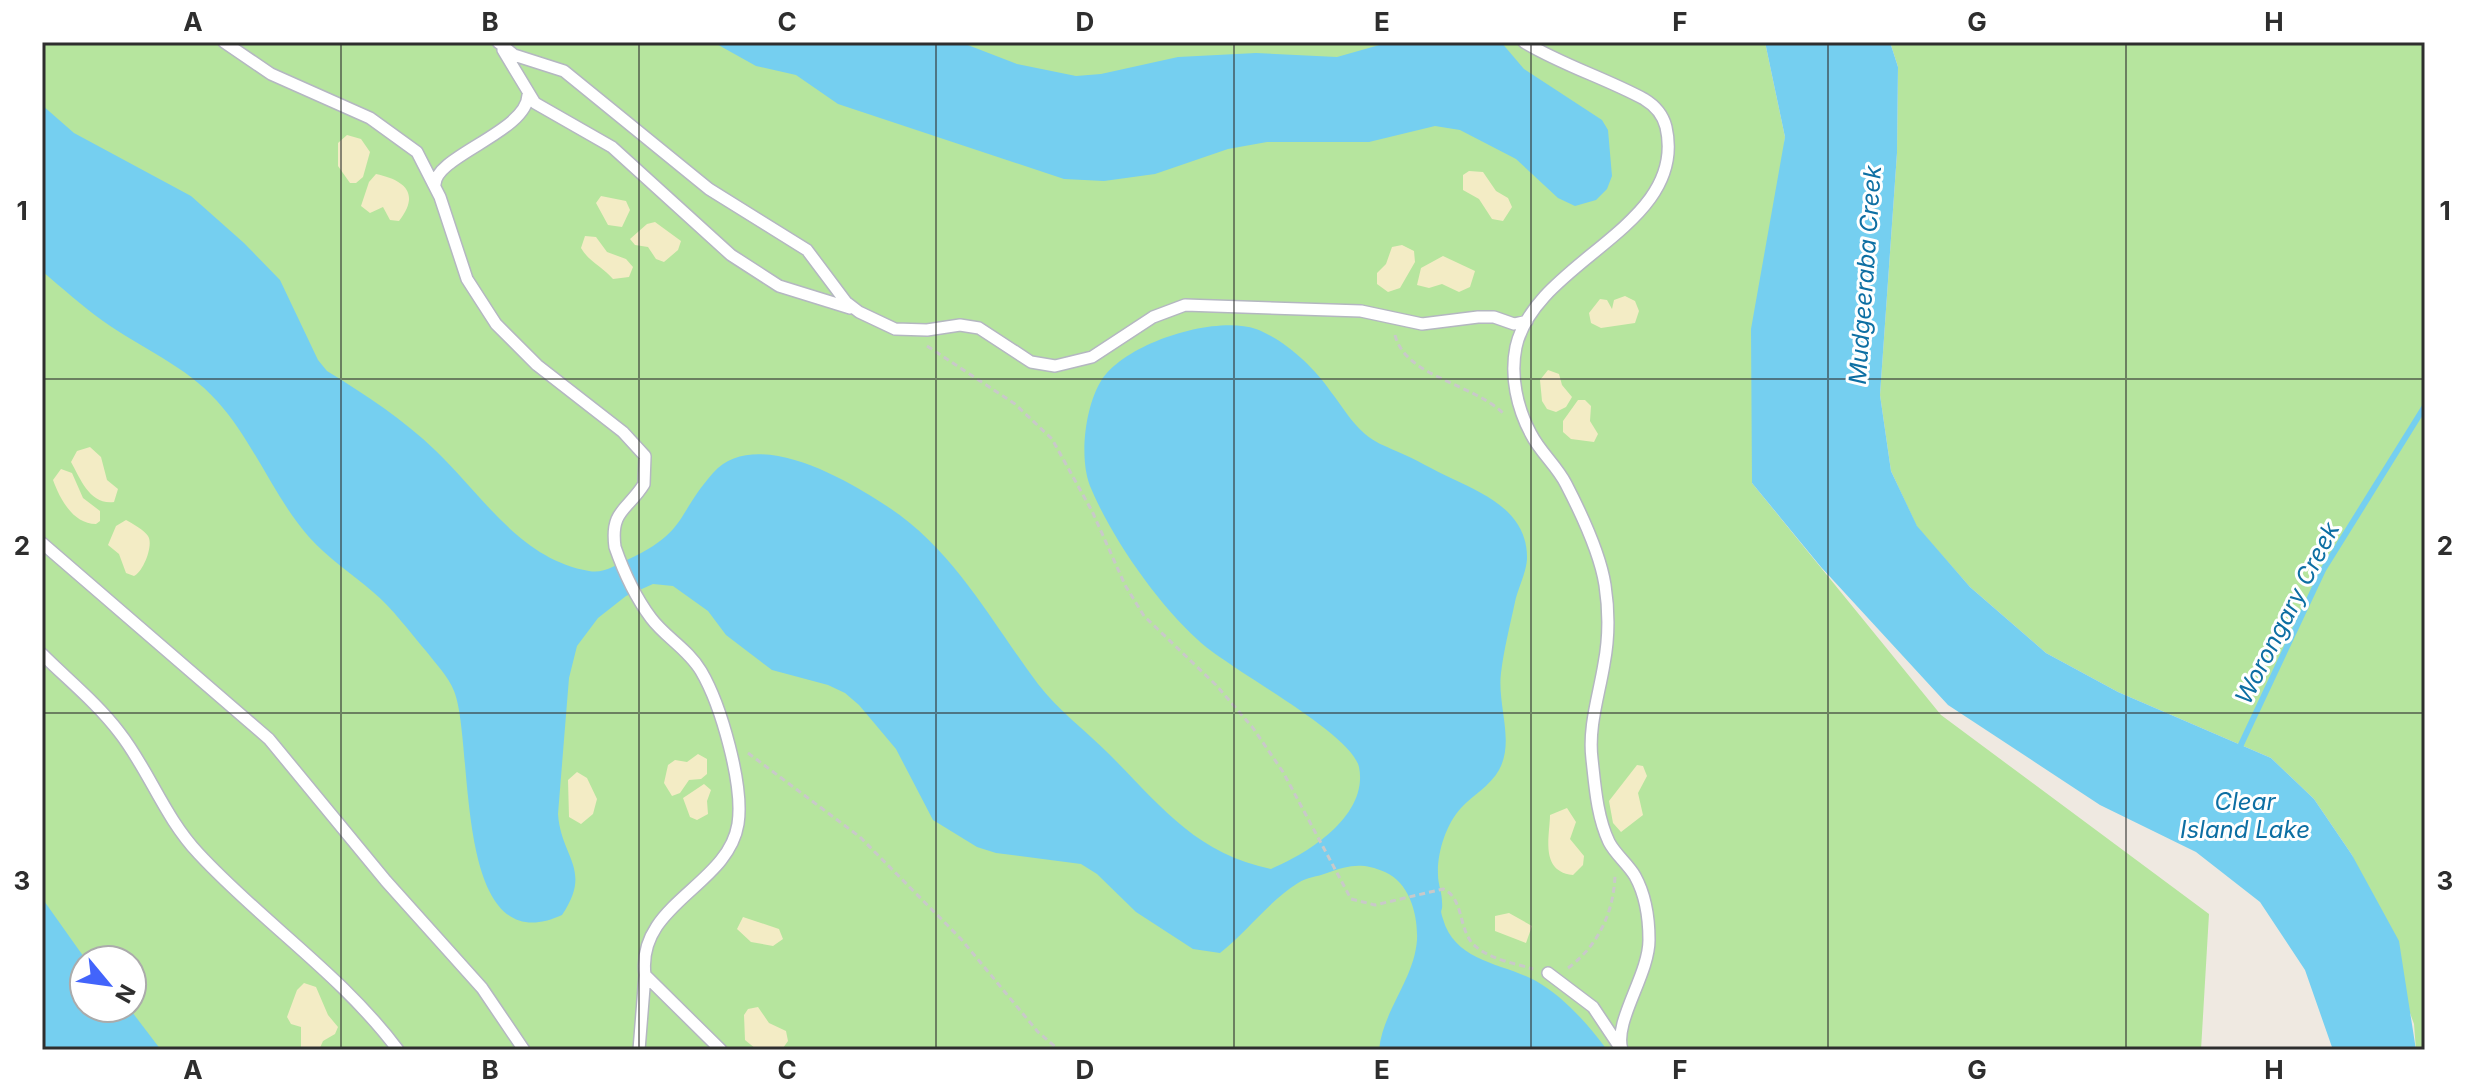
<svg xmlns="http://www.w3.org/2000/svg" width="2467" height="1092" font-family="Inter,sans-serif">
	<rect width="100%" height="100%" fill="#efe9e1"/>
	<path fill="#b6e59e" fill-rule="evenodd" d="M42,42h1723l20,95 -33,346 189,232 268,199 -8,136h-2159zM84,960h48v48h-48z
		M1890,42h535v1008h-9l-2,-26 -62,-169 -38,-56 -43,-41 -153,-66 -72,-39 -76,-66 -53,-60 -26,-56 -11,-76 17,-242 1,-86z"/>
	<path fill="#f3ecc5" d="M347,135l14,4 9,13 -7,25 -7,6h-6l-12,-17v-23z
		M1469,171l14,1 13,19 12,7 4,9 -9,14 -11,-2 -13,-20 -16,-9v-15z
		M376,174c28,6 45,19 23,47l-9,-1 -7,-13 -13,6 -9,-7 8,-24z
		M601,196l25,5 4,9 -8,17 -14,-2 -12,-22z
		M655,222l26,19 -3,9 -14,12 -8,-3 -8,-12 -13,-2 -5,-6 17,-15z
		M585,236l11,1 11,15 19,7 7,8 -4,10 -16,2c-10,-12 -24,-17 -32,-31z
		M1402,245l12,6 1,11 -15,26 -12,4 -11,-8v-11l9,-9 6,-17z
		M1443,256l32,15 -5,16 -11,5 -17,-8 -13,4 -12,-3 4,-17z
		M1625,296l10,5 4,10 -4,12 -34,5 -10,-5 -2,-10 11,-14 7,1 5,9 2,-9z
		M1548,370l11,4 3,11 10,12 -6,10 -10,5 -9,-3 -5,-8 -2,-21z
		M1578,400h7l6,6 -1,15 8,13 -4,8 -23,-3 -8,-7v-11z
		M90,447l11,10 6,23 11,9 -4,13c-24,3 -33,-22 -43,-40l6,-11z
		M61,469l11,4 11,25 17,13v10l-4,3c-23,0 -36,-25 -43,-44z
		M126,520c7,4 18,10 22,16 6,9 -5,36 -14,40l-8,-3 -7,-19 -11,-9 8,-19z
		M698,754l9,5v15l-6,5 -12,1 -9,13 -8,3 -8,-13 4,-18 7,-5 12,2z
		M1637,765l6,1 4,10 -9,17 5,22 -22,17 -8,-9 -4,-22z
		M577,772l10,6 10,21 -4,15 -12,10 -12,-7 -1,-37z
		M704,784l7,6 -4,11 1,13 -11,6 -7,-3 -7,-19z
		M1567,808l9,14 -6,17 14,17 -1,9 -10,10c-34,-3 -23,-40 -23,-60z
		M1509,913l23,13 -6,17 -31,-12v-15z
		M743,917l36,12 4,10 -10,7 -22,-4 -14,-13z
		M304,983l12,4 12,28 10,12 -3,7 -12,7 -4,9h-18v-23l-10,-3 -4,-7 10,-27z
		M758,1007l11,16 17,8 2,10 -5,7 -27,1 -11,-9 -1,-25 4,-6z"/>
	<path fill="#75cff0" d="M713,42h247l57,22 59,12 25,-2 77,-17 78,-4 81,4 53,-15h111l23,27 78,51 6,10 4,46 -5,13 -11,11 -21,6 -17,-8 -42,-39 -56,-29 -25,-4 -66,16h-102l-39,7 -73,25 -51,7 -40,-2 -226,-75 -42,-29 -40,-9z
		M1765,42h125l8,25 -1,86 -17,242 11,76 26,55 53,61 76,66 72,39 153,66 43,41 38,56 47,86 17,109h-83l-28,-80 -45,-68 -64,-50 -96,-47 -152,-100 -127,-138 -69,-84 -1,-154 34,-192z
		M42,105l32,28 117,63 53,47 36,37 38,80 9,11c39,24 76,48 109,80 47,45 84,108 153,120 15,3 26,-6 40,-12 58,-27 47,-44 84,-86 41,-46 129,4 169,30 71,44 108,117 156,181 20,26 48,47 71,70 52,52 86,99 162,115 36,-15 98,-53 88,-102 -8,-35 -131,-98 -161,-127 -41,-37 -87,-103 -108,-154 -11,-28 -5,-79 11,-105 24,-38 113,-66 155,-52 29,11 58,38 75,63 11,14 20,30 34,42 9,8 20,12 31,17 20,8 37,19 57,28 34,16 75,34 74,80 -1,15 -9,29 -12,43 -5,23 -11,47 -14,71 -4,32 14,68 -2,97 -9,16 -26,25 -38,38 -15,16 -24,45 -23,67 0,9 4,18 4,27 1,12 -3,5 1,17 12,43 60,44 93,62 28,16 52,43 71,69h-228c4,-40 35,-70 38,-110 1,-25 -7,-57 -32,-68 -23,-10 -36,-7 -58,1 -10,4 -20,4 -29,10 -30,19 -50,48 -78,70l-27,-4 -57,-37 -39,-38 -16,-10 -85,-11 -19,-6 -44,-27 -37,-71 -37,-44 -14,-12 -17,-8 -56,-15 -46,-35 -18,-24 -35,-25 -20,-2 -27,12 -28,22 -21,28 -8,32 -11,136c3,44 35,55 4,101 -111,51 -87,-173 -108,-224 -6,-15 -18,-27 -28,-40 -17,-20 -33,-42 -53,-59 -21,-18 -45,-34 -64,-55 -36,-41 -55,-95 -92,-136 -31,-35 -76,-53 -114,-80 -21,-15 -41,-33 -61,-50z
		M42,898l44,62 -2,48h45l32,42h-119z"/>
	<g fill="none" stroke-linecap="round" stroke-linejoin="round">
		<path stroke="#75cff0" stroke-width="6" d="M2238,751l85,-181 102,-164"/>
		<g stroke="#b4b7c1" stroke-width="14">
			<path id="lane" d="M224,42l47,32 99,44 47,34 23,45 27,82 29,45 41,41 86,67 22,24 -1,28c-16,26 -34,26 -29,63 8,23 21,51 36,71 14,19 37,31 50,53 20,34 43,114 37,153 -10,62 -102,80 -93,151l76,75
				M498,42l16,13 50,16 145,118 98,61 39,52 13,10 36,17 32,1 33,-5 19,3 52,34 24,4 37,-9 61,-40 32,-12 176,6 61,13 56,-7h16l20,7 13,-3
				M1524,42c38,23 81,36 120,57 10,6 19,16 22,28 23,100 -131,133 -150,220 -6,29 1,61 15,87 9,18 26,32 35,50 15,29 34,69 39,101 4,26 4,53 -1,79 -5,31 -16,63 -12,95 3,27 5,58 17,83 6,12 19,22 26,34 10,18 14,43 14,64 0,35 -36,82 -27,110
				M503,50l32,53 77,44 119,108 48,31 71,22
				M435,185c-1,-29 92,-53 93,-90
				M42,543l227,196 117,142 96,107 42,62
				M42,654c25,25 55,49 77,78 30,38 45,85 80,122 63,68 143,121 199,196
				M1548,973l45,34 26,39
				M639,1050l6,-75"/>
		</g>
		<path stroke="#c9c9c9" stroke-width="3" stroke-dasharray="6 4" stroke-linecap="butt" d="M1395,335c11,43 79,48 110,80
			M927,346l88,58 37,35 40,72 33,74 19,31 72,69 37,43 30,44 68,127 24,6 68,-16c21,9 15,39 30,55 15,15 41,19 60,25
			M748,753l112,84 101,102 77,93 21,18
			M1568,968c30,-22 46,-56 47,-93"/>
		<use href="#lane" stroke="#fff" stroke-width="11"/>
	</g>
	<path fill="none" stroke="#2e2e2e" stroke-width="2" stroke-opacity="0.55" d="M341,42v1008M639,42v1008M936,42v1008M1234,42v1008M1531,42v1008M1828,42v1008M2126,42v1008M42,379h2383M42,713h2383"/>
	<g text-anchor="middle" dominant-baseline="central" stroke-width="6" stroke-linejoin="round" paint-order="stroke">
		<g font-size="24" font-style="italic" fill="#0d6fa3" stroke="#fff">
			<text transform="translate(1865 275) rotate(-86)">Mudgeeraba Creek</text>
			<text transform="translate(2287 613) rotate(-63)">Worongary Creek</text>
			<text x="2245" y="801">Clear<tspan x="2245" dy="28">Island Lake</tspan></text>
		</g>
	</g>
	<rect width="2467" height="1092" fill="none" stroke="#ffffff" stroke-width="88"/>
	<g transform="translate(108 984) rotate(119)"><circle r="38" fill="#ffffff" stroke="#ababab" stroke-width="2"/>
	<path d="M0-6L14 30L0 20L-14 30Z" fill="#4264fb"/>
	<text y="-12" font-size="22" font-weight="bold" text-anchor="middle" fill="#2e2e2e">N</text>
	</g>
	<rect x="44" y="44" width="2379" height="1004" fill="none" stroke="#2e2e2e" stroke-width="3"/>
	<g font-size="26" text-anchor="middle" font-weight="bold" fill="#2e2e2e">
		<text x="193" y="31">A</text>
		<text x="490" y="31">B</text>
		<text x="787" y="31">C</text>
		<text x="1085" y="31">D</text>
		<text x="1382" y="31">E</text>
		<text x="1680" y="31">F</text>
		<text x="1977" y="31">G</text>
		<text x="2274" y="31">H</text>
		<text x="22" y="220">1</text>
		<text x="2445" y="220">1</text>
		<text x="22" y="555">2</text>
		<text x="2445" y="555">2</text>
		<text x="22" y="890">3</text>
		<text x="2445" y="890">3</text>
		<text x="193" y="1079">A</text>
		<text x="490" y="1079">B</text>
		<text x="787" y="1079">C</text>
		<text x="1085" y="1079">D</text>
		<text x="1382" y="1079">E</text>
		<text x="1680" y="1079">F</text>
		<text x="1977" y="1079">G</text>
		<text x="2274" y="1079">H</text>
	</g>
</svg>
